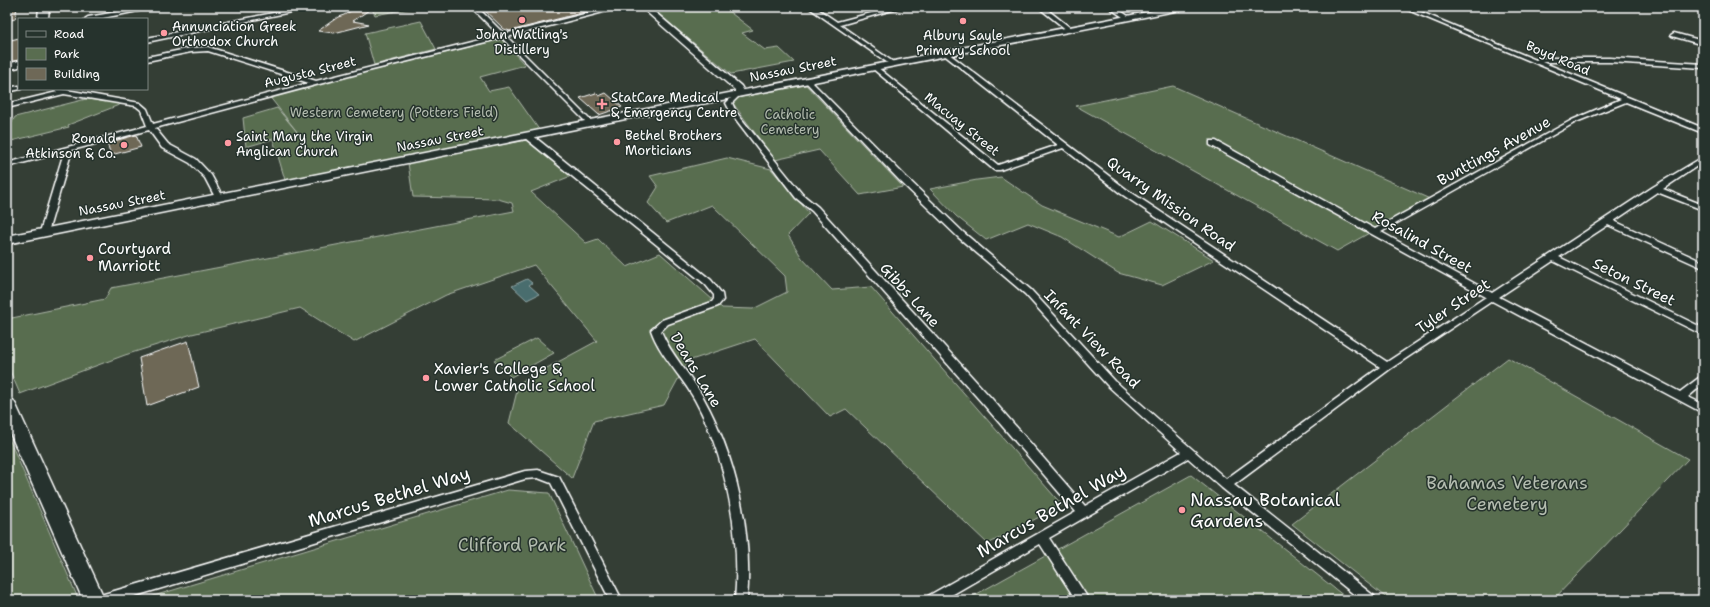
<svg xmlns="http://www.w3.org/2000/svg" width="1710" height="607" font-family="'Shantell Sans',sans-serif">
	<rect width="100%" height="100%" fill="#343e35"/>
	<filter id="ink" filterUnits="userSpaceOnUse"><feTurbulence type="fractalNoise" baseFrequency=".025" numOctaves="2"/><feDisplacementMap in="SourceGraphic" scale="8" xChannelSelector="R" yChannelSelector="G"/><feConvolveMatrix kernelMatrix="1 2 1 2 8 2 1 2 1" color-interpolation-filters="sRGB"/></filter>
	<g filter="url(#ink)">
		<path fill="#596d50" stroke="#acb6a8" d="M382,7h31l1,1 -39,7 -3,-6z
			M650,7h73l30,23 -11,3 23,17 14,-2 15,14 -63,12z
			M421,21l15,28 -62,16 -9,-32z
			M501,39l24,26 -45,12 9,14 20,-4 31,44 -255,49 -12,-41 -27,8 -3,-29 34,-10 21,25 -29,-37z
			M806,85l97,102 -43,8 -41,-45 -44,10 -43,-58 4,-4z
			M1173,86l257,113 -93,52 -261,-145z
			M86,99l38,4 -56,22 1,2 -62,15v-16h3l5,-9z
			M526,140l45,36 -40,16 55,51 12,-4 29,28 33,-14 62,55 31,1 34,-17 -2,-16 -73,-71 -46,18 -18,-20 10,-16 -8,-11 77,-18 44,11 38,44 -21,22 14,23 30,32 39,-3 191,218 -74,39 -142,-135 -16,8 -75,-78 -67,22 -24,44 -70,16 -22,57 -63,-55 10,-40 78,-42 -63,-76 -88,30 -92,47 -54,-34 -108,26 -67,21 -105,39 -13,-30v-45l98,-20 6,-11 403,-77 -2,-8 -14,-4 -85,-2 -5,-34z
			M1001,177l41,28 77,32 33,-16 62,39 -52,25 -44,-12 -56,-36 -34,-14 -42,17 -30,-24 -26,-27 47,-9z
			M537,338l17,15 -43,24 -17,-17z
			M1508,358l180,101 -135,141h-164l-97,-76z
			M7,434l70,162 1,4h-71z
			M1191,475l158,125h-383z
			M508,490l41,3 50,107h-459z"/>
		<path fill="#496d6e" stroke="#92a7a8" d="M527,279l5,4 -3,2 10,9 -12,6 -15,-14z"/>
		<path fill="#6e6857" stroke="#fff" d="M7,7h10l-2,12 -8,2z
			M481,7h66l2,2 48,-2v2l-87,22 -6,-2z
			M356,8l13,2 -16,11 16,3 -35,9 -16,-2 20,-14 6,-2z
			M19,38v22l-12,2v-21z
			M596,93l3,3 7,-3 16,14 -23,8 -19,-17z
			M136,135l5,12 -30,8 -4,-12z
			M188,341l11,46 -52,19 -8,-48z"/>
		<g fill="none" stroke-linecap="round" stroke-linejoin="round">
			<g stroke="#fff" stroke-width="3">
				<path id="minor" d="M146,7h12l-60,12h-13l3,-2z
					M304,7h11l-168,35v-4z
					M471,7h6l27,27 109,-27h10l-116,30 85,85v2h-4l-86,-86 -134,33 -213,57 13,16 28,15 15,16 12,22 -1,2h-6l-11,-21 -15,-15 -28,-15 -13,-18 -77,20 -24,82 -4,2 -4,-2 24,-80 -57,15v-4l140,-37 -6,-16 -5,-4 -72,-12 -57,14v-4l50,-12 -5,-3h9l79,14 7,6 6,15 156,-41 -101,-32 -17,1 -44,9v-4l44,-9 17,-1 108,34 183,-46z
					M808,7h7l22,15 57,-15h9l-63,18 56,39 -5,1z
					M1038,7h6l29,23 -5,1z
					M1108,7h7l16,11 -5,1z
					M1401,7h8l127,53 3,-2h71l93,6v4l-93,-6h-68l161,66v5l-77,-31 -50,20 -195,110 111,61 161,-106 50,-30v5l-40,27 40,16v5l-46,-18 -43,29 89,41v6l-95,-43 -49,32 144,71v7l-150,-74 -54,36 181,95 20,-15 3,-1v8l-15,13 15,7v9l-211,-112 -102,68 -156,116 140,111 2,4h-15l-139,-112 -34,-30 -139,80 40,62h-13l-36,-56 -97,56h-17l2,-4 148,-84 -92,-107 -172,-194 -16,-13 -65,-85 -5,-10 10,-10h4v2l-8,8 4,9 66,82 16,13 174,192 93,107 96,-54 -74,-67 -82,-91 -67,-57 -58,-56 -95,-100 5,-1 96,97 58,56 67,57 84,91 111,98 154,-112 -260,-174 -57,-45 -63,22h-6l-122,-102 5,-1 121,98 60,-20 -115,-91 5,-1 178,136 261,173 99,-65 -276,-152v-4h6l159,88 197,-109 49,-21z
					M1674,33l29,8v4l-31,-9 -1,-1z
					M19,86v3h2l-14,3v-4z
					M525,134h6l180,146 11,14 1,6 -5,6 -50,18 -7,7c9,23 30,44 42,66 33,59 50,136 44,203h-12c6,-65 -9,-143 -40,-200 -13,-24 -35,-44 -44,-70l11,-10 50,-18 2,-3v-4l-9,-11 -180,-146z
					M538,470l21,7 63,123h-12l-59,-117 -13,-5 -13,1 -403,121h-24l2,-4 4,-2 421,-123z"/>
			</g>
			<g stroke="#fff" stroke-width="3">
				<path id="tertiary" d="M641,7h8l92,79 3,5 -3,5h-6v-6z"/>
			</g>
			<g stroke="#fff" stroke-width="3">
				<path id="secondary" d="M1173,7h16l-4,2 -595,117 -583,118v-8l583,-116z"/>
			</g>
			<g stroke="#fff" stroke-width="3">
				<path id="trunk" d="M39,7h10l-1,12h-10z
					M19,61v6l-12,3v-6z
					M7,398l6,2 3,5 89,195h-22l-76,-174z"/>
			</g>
			<use href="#minor" fill="#26332d" fill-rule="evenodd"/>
			<use href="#tertiary" fill="#26332d" fill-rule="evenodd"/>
			<use href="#secondary" fill="#26332d" fill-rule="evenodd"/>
			<use href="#trunk" fill="#26332d" fill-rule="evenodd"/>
		</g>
	</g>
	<g fill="#ff9aa2" stroke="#26332d" stroke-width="1.5">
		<circle cx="522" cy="20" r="4"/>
		<circle cx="963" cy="21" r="4"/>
		<circle cx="164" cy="33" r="4"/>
		<path d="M600 98h4v4h4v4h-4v4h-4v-4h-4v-4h4z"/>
		<circle cx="617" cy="142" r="4"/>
		<circle cx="228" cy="143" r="4"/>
		<circle cx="124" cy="145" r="4"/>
		<circle cx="90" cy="258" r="4"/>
		<circle cx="426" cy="378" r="4"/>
		<circle cx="1182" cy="510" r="4"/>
	</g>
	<g text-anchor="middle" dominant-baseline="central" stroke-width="3" stroke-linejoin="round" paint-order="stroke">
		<g font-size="13" fill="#fff" stroke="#26332d" text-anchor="start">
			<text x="172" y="26">Annunciation Greek<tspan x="172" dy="15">Orthodox Church</tspan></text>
			<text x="522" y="34" text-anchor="middle">John Watling's<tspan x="522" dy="15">Distillery</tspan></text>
			<text x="963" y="35" text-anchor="middle">Albury Sayle<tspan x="963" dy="15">Primary School</tspan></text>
			<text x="611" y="97">StatCare Medical<tspan x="611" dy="15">&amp; Emergency Centre</tspan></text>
			<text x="625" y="135">Bethel Brothers<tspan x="625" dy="15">Morticians</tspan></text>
			<text x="236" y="136">Saint Mary the Virgin<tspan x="236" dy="15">Anglican Church</tspan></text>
			<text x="116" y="138" text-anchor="end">Ronald<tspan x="116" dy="15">Atkinson &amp; Co.</tspan></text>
		</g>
		<g font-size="13" fill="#fff" stroke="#26332d">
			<text transform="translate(1558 58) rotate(23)">Boyd Road</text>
			<text transform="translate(793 69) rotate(-11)">Nassau Street</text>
			<text transform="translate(310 72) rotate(-14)">Augusta Street</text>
			<text transform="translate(962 124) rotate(39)">Macuay Street</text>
			<text transform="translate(440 139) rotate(-11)">Nassau Street</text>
			<text transform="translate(122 203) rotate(-11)">Nassau Street</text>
		</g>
		<g font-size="13" fill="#b4bdb0" stroke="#26332d">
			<text x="394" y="112">Western Cemetery (Potters Field)</text>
			<text x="790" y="114">Catholic<tspan x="790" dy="15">Cemetery</tspan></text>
		</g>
		<g font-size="15" fill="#fff" stroke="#26332d">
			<text transform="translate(1494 151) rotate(-29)">Bunttings Avenue</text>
			<text transform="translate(1171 204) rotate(35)">Quarry Mission Road</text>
			<text transform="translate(1422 242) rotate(29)">Rosalind Street</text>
			<text transform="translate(1634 282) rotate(26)">Seton Street</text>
			<text transform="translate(910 295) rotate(48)">Gibbs Lane</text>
			<text transform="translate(1453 306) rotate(-34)">Tyler Street</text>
			<text transform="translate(1092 339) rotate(46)">Infant View Road</text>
			<text transform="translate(696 370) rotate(59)">Deans Lane</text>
		</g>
		<g font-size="15" fill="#fff" stroke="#26332d" text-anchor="start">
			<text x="98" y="249">Courtyard<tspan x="98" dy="17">Marriott</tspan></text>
			<text x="434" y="369">Xavier's College &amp;<tspan x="434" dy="17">Lower Catholic School</tspan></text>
		</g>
		<g font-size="18" fill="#b4bdb0" stroke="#26332d">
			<text x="1507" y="483">Bahamas Veterans<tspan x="1507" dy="21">Cemetery</tspan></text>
			<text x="512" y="545">Clifford Park</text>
		</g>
		<g font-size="18" fill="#fff" stroke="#26332d">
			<text transform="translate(389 497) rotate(-17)">Marcus Bethel Way</text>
			<text transform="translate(1051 511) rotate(-30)">Marcus Bethel Way</text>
		</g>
		<g font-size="18" fill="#fff" stroke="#26332d" text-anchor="start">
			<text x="1190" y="500">Nassau Botanical<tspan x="1190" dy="21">Gardens</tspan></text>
		</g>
	</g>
	<rect width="1710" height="607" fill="none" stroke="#26332d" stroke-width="24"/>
	<rect x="12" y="12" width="1686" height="583" fill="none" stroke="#fff" stroke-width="1.5" filter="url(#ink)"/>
	<rect x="18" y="18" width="130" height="72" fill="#26332d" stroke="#7d8581"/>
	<rect x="26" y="31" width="20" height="6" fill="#26332d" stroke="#7d8581"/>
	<text x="54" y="38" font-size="12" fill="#ffffff">Road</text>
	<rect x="26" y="48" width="20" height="12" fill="#596d50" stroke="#7d8581"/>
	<text x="54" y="58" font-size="12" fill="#ffffff">Park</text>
	<rect x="26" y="68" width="20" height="12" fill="#6e6857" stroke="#7d8581"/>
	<text x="54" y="78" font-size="12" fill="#ffffff">Building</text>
</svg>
